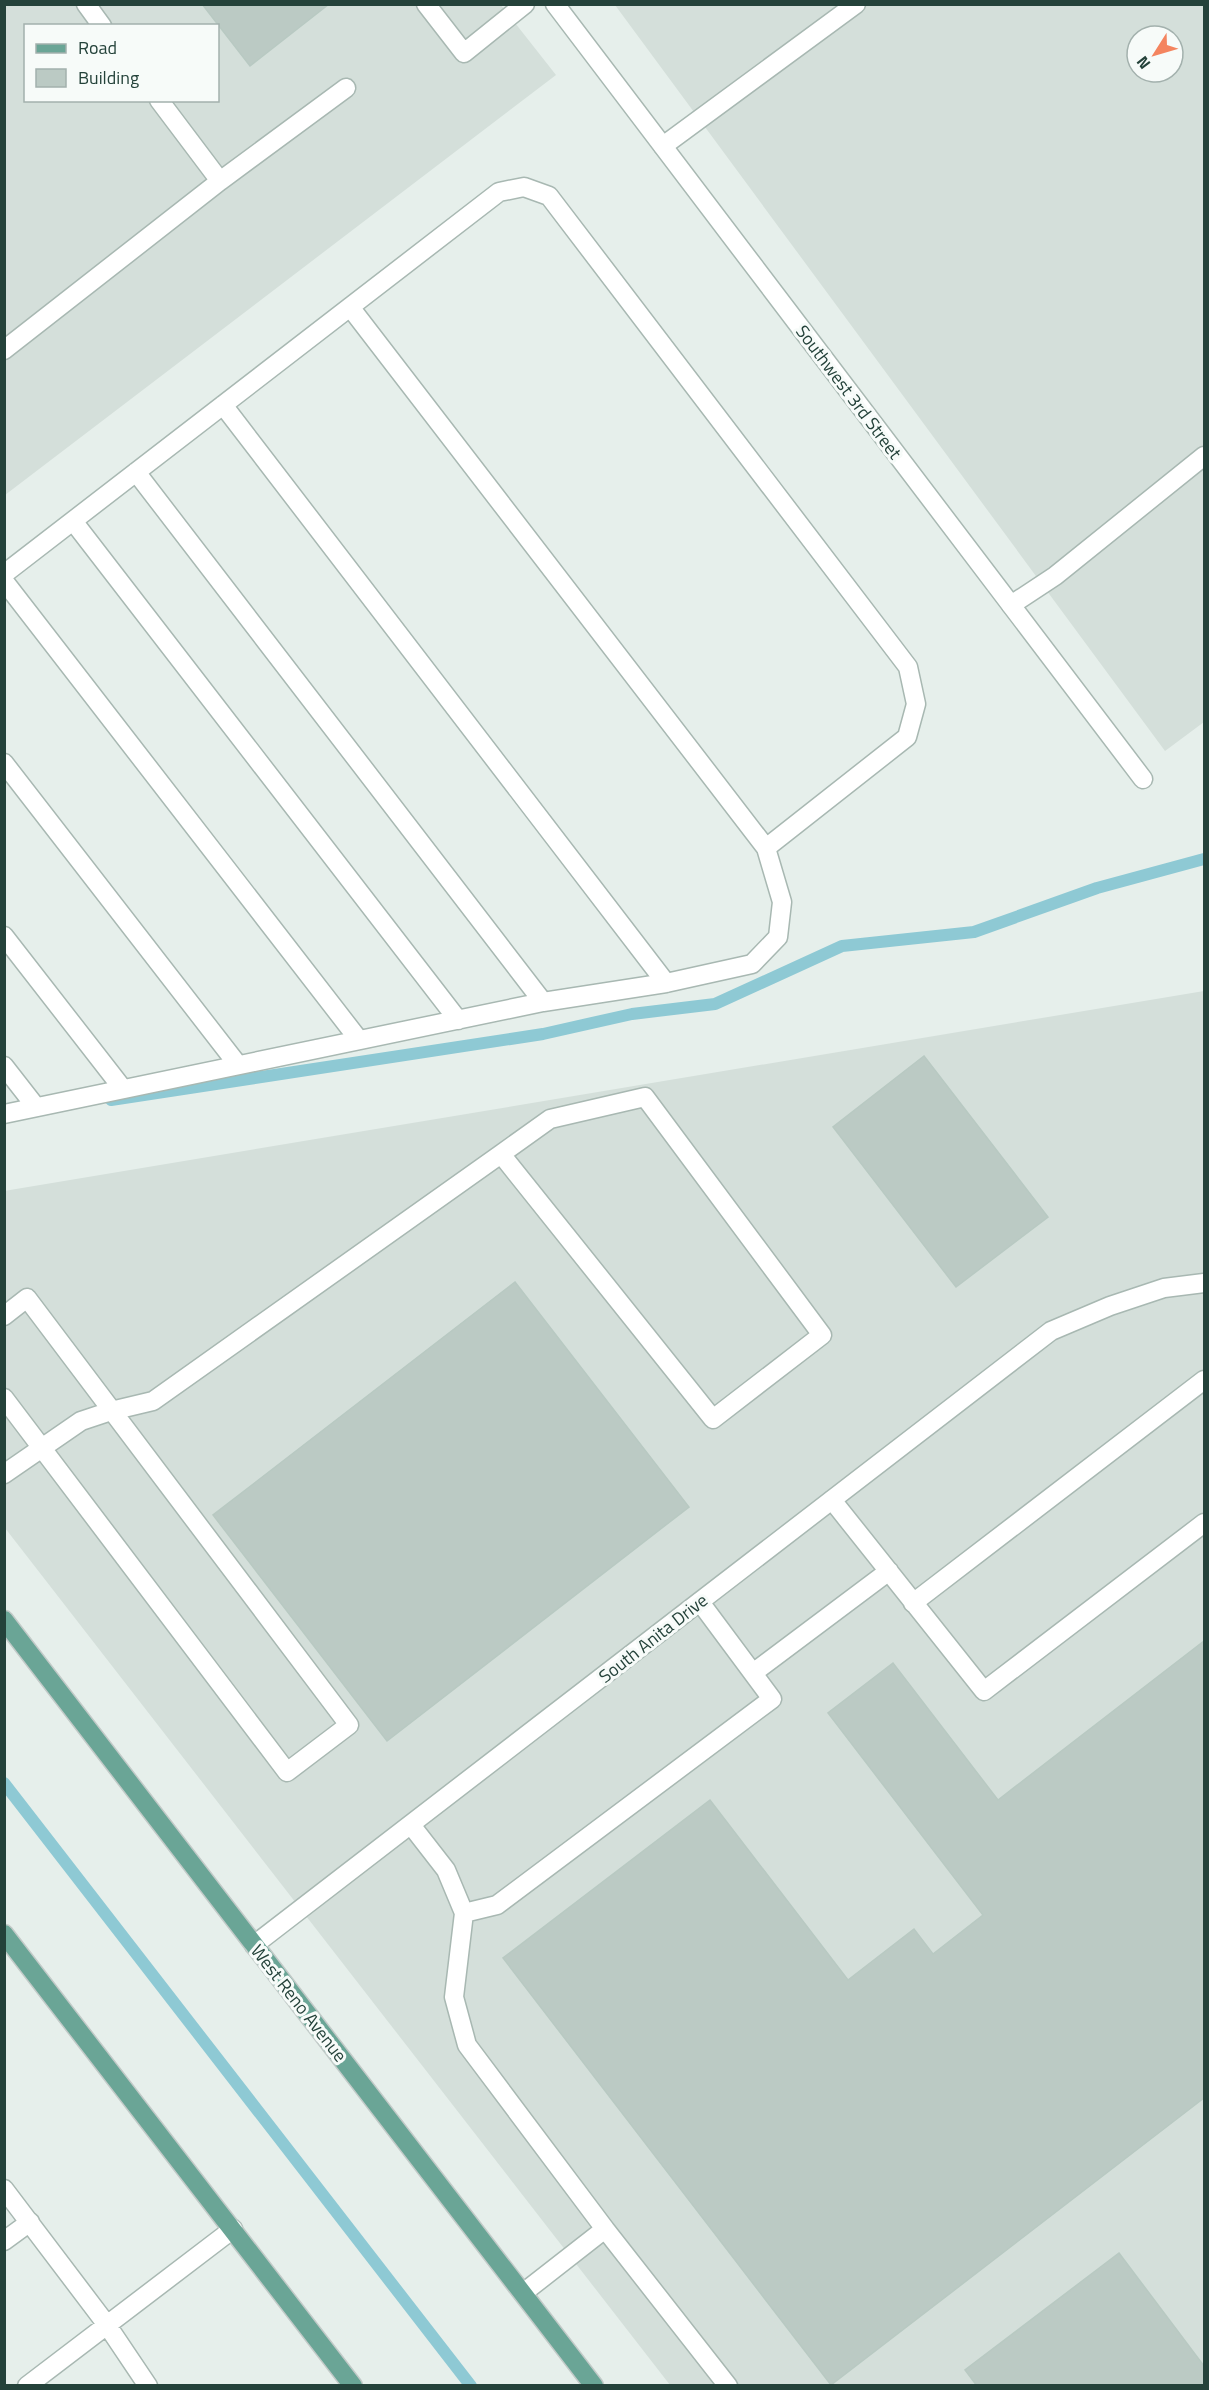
<svg xmlns="http://www.w3.org/2000/svg" width="1209" height="2390" font-family="'Titillium Web',sans-serif">
	<rect width="100%" height="100%" fill="#e6efeb"/>
	<path fill="#d4dfda" fill-rule="evenodd" d="M5,5h496l55,70 -551,420zM26,26h192v74h-192z
		M615,5h589v717l-39,29zM1137,36h36v36h-36z
		M1204,991v1394h-534l-665,-857 -1,-337z"/>
	<g fill="none" stroke-linecap="round" stroke-linejoin="round">
		<path stroke="#8ec9d4" stroke-width="12" d="M111,1100l432,-66 89,-20 83,-10 127,-58 132,-14 123,-44 107,-29
			M4,1783l467,603"/>
	</g>
	<path fill="#bbcac4" stroke="#b8c9c2" stroke-width="1.5" d="M202,4h127l-79,62z
		M924,1056l124,161 -92,70 -123,-160z
		M515,1282l174,225 -302,234 -174,-226z
		M1204,1641v457l-373,287 -328,-427 207,-158 138,180 66,-51 19,25 50,-39 -155,-202 65,-50 105,137z
		M1119,2253l85,113v20h-227l-12,-16z"/>
	<g fill="none" stroke-linecap="round" stroke-linejoin="round">
		<g stroke="#a8b8b2" stroke-width="21">
			<path id="lane" d="M86,4l16,22
				M426,4l38,49 61,-49
				M663,146l193,-142
				M220,181l126,-93
				M350,307l416,541
				M4,350l216,-169 -61,-81
				M223,405l443,578
				M136,472l407,530
				M73,521l385,499
				M4,574l495,-382 25,-5 25,9 359,471 8,37 -9,33 -141,111 16,54 -4,35 -26,27 -86,19 -123,19 -539,112
				M4,581l355,459
				M1011,605l44,-29 149,-120
				M4,763l234,302
				M4,936l119,153
				M4,1066l32,41
				M4,1316l23,-18 322,427 -62,47 -283,-374
				M4,1474l77,-53 30,-10 42,-10 348,-247 49,-35 95,-22 177,238 -109,84 -212,-265
				M832,1500l152,191 220,-168
				M913,1603l291,-223
				M753,1673l136,-102
				M411,1825l35,45 18,43 -10,84 13,48 138,184
				M464,1913l33,-8 275,-206 -72,-97
				M4,2189l103,136 41,61
				M4,2241l26,-19
				M523,2293l82,-64 123,157
				M27,2386l206,-157"/>
		</g>
		<g stroke="#a8b8b2" stroke-width="21">
			<path id="street" d="M555,4l588,775
				M254,1945l797,-614 59,-25 54,-18 40,-5"/>
		</g>
		<g stroke="#c2cac8" stroke-width="21">
			<path id="primary" d="M4,1620l590,766
				M4,1934l349,452"/>
		</g>
		<use href="#lane" stroke="#fff" stroke-width="18"/>
		<use href="#street" stroke="#fff" stroke-width="18"/>
		<use href="#primary" stroke="#6aa596" stroke-width="18"/>
	</g>
	<g text-anchor="middle" dominant-baseline="central" stroke-width="6" stroke-linejoin="round" paint-order="stroke">
		<g font-size="18" fill="#24423a" stroke="#f7fbf9">
			<text transform="translate(849 392) rotate(53)">Southwest 3rd Street</text>
			<text transform="translate(653 1638) rotate(-38)">South Anita Drive</text>
			<text transform="translate(299 2003) rotate(52)">West Reno Avenue</text>
		</g>
	</g>
	<rect width="1209" height="2390" fill="none" stroke="#24423a" stroke-width="12"/>
	<rect x="24" y="24" width="195" height="78" fill="#f7fbf9" stroke="#a3b1ad" stroke-width="1.5"/>
	<rect x="36" y="44" width="30" height="9" fill="#6aa596" stroke="#a3b1ad" stroke-width="1.5"/>
	<text x="78" y="54" font-size="18" fill="#24423a">Road</text>
	<rect x="36" y="69" width="30" height="18" fill="#bbcac4" stroke="#a3b1ad" stroke-width="1.5"/>
	<text x="78" y="84" font-size="18" fill="#24423a">Building</text>
	<g transform="translate(1155 54) rotate(233)"><circle r="28" fill="#f7fbf9" stroke="#a3b1ad" stroke-width="1.5"/>
	<path d="M0-4.5L10 22L0 15L-10 22Z" fill="#f4845f"/>
	<text y="-9" font-size="16" font-weight="bold" text-anchor="middle" fill="#24423a">N</text>
	</g>
</svg>
